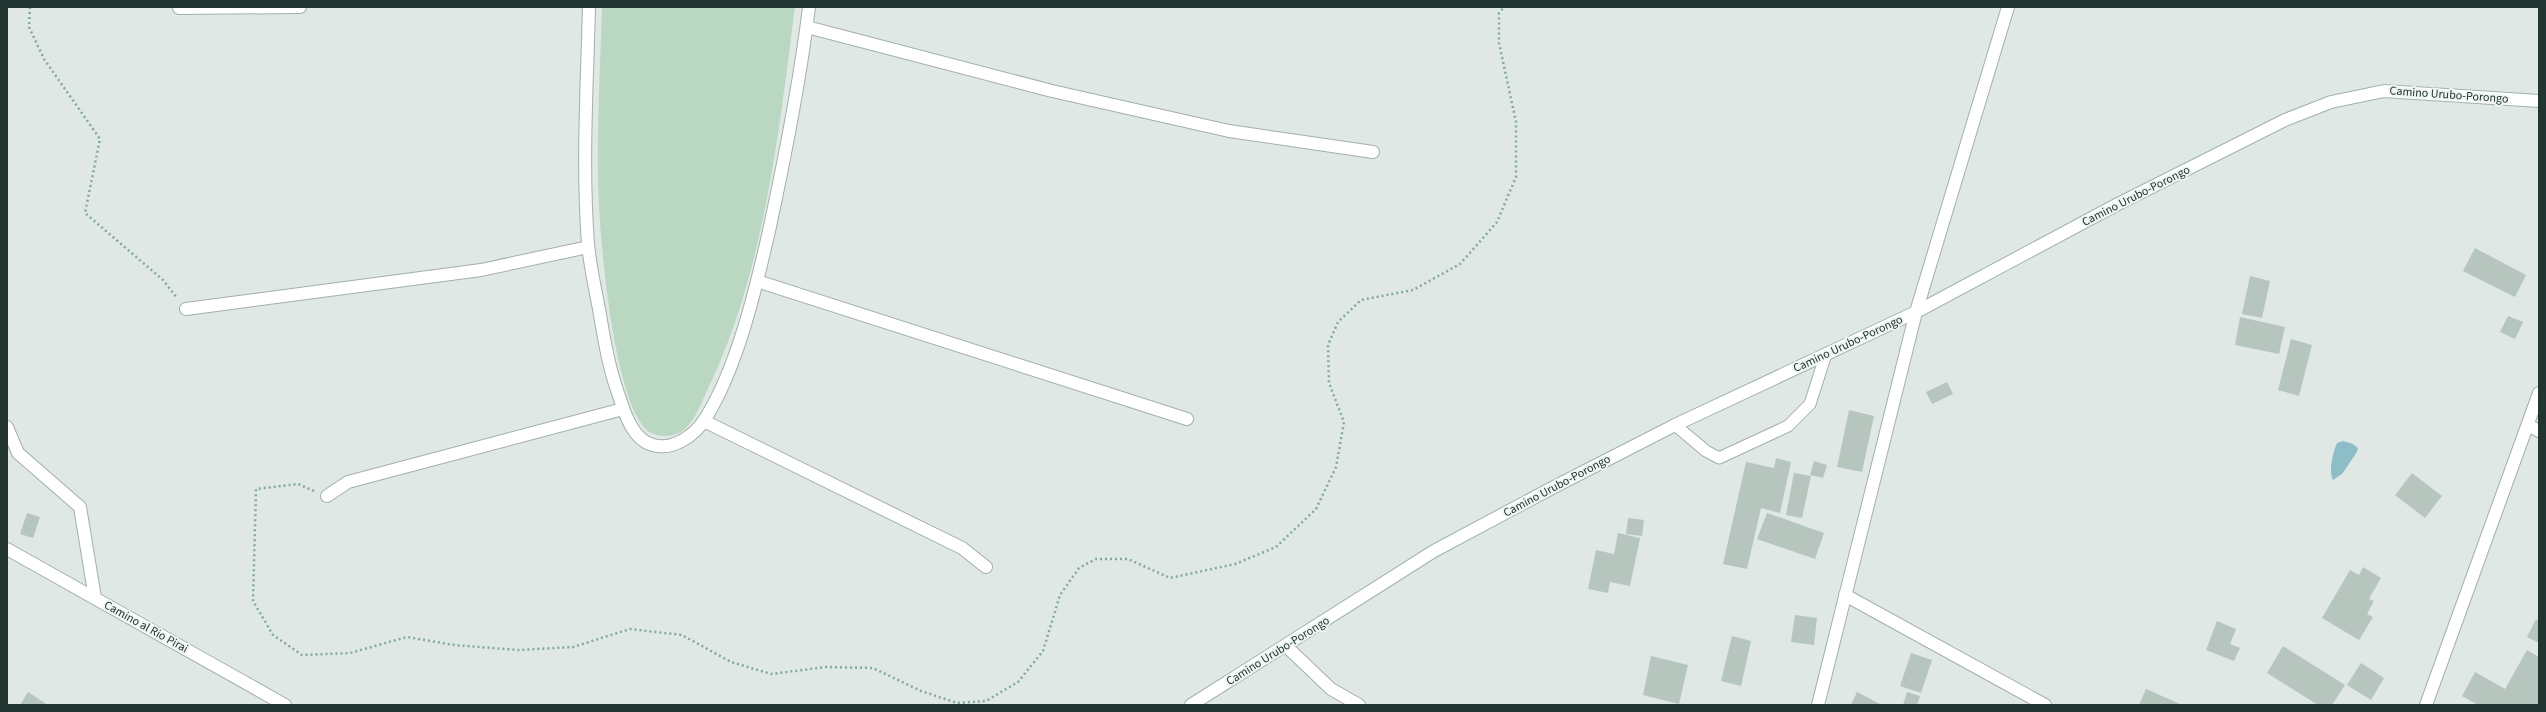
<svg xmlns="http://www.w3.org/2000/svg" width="2546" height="712" font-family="'Source Sans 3',sans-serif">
	<rect width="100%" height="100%" fill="#dfe8e4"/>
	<path fill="#bad7c1" d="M602,7h193c-17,130 -31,267 -89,386 -7,15 -15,38 -33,42 -8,2 -19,1 -26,-5 -31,-28 -44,-165 -47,-208 -5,-71 0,-144 2,-215z"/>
	<path fill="#8dbec7" d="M2343,441l10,3 5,4 -1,4 -15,22 -9,6c-5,-10 0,-27 4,-37z"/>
	<path fill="#b7c5bf" d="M2475,248l51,27 -11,22 -52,-26z
		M2250,276l20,5 -8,37 -20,-4z
		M2508,316l15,6 -8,17 -15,-7z
		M2240,317l45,10 -6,27 -44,-9z
		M2291,339l21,6 -13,51 -21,-6z
		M1947,382l6,12 -21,10 -6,-12z
		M1849,410l25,6 -12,56 -25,-5z
		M1776,458l15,4 -11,51 -19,-5 -14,61 -24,-5 23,-102 28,6z
		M1814,461l13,4 -4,13 -13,-3z
		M1794,473l17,3 -9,42 -16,-3z
		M2412,473l30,23 -17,22 -30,-23z
		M27,513l13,4 -7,21 -13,-4z
		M1767,513l57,20 -9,26 -58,-20z
		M1628,518l16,2 -2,16 -16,-2z
		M1618,533l22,5 -10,48 -20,-4 -2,11 -20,-4 8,-39 18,4z
		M2363,567l18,11 -12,21 5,2 -7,13 6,3 -14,23 -37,-22 28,-48 9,5z
		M1795,615l22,3 -3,27 -23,-3z
		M2536,619l3,2v22l-12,-6z
		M2217,621l19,8 -6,15 10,4 -6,13 -28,-11z
		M1732,636l19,5 -10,45 -20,-5z
		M2283,646l62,39 -13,20h-14l-51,-32z
		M2527,650l12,7v48h-61l-16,-9 13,-24 30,17z
		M1911,653l21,7 -11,33 -21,-7z
		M1651,656l37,9 -9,39 -36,-9z
		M2361,663l23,15 -13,22 -24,-15z
		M2146,689l34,15 -1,1h-40z
		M28,692l20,13h-28z
		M1857,692l25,13h-31z
		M1907,692l13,4 -3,9h-14z"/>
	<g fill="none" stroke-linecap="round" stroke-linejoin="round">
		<g stroke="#a3afaa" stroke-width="13">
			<path id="lane" d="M1675,425l31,26 13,7 69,-32 22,-22 16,-50"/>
		</g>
		<g stroke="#a3afaa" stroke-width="14">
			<path id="street" d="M589,7c-2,79 -7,158 -1,237 2,22 7,44 11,65 5,29 9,56 19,84 6,18 14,47 35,52 20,6 42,-10 52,-26 32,-50 51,-131 64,-188 16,-74 31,-149 40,-224
				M179,8l121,-1
				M807,27l245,64 177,40 144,21
				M757,281l430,138
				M186,309l295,-39 107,-23
				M704,421l258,127 24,19
				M2528,425l11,6
				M7,427l11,26 62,54 15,91
				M327,496l21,-14 275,-73
				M7,549l278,156
				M1845,595l200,110
				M1286,646l45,43 28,16
				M1818,705l98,-393 92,-305
				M2426,705l113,-312"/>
		</g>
		<g stroke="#9fb2ab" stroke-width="14">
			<path id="secondary" d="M1191,705l243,-154 118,-63 123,-63 241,-113 202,-108 167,-84 46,-18 53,-11 155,10"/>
		</g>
		<path stroke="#83a89c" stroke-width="2.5" stroke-dasharray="2 3" stroke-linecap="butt" d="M30,7l-1,20 15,32 56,80 -15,74 78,67 14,18
			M314,491l-16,-7 -42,5 -3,112 20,34 29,20 48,-2 57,-16 47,8 64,5 55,-3 57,-18 52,6 49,27 40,12 55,-7 47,1 48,23 36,12 29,-2 32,-19 25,-31 17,-56 19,-27 17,-9h32l42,19 65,-14 41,-17 40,-38 20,-42 8,-45 -15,-39 -1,-38 10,-23 23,-22 52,-10 47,-26 37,-42 19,-45v-55l-17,-79v-30l5,-6"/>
		<use href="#lane" stroke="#fff" stroke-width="11"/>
		<use href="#street" stroke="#fff" stroke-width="12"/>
		<use href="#secondary" stroke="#fff" stroke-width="12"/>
	</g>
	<g text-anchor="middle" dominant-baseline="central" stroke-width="4" stroke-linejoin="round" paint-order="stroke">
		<g font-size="12" fill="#223530" stroke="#eef5f2">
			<text transform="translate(2449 95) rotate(4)">Camino Urubo-Porongo</text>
			<text transform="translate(2136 196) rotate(-27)">Camino Urubo-Porongo</text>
			<text transform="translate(1848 344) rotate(-25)">Camino Urubo-Porongo</text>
			<text transform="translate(1557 486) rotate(-28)">Camino Urubo-Porongo</text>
			<text transform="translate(146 627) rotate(29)">Camino al Rio Pirai</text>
			<text transform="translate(1278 651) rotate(-32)">Camino Urubo-Porongo</text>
		</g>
	</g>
	<rect width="2546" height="712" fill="none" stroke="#223530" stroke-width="16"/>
</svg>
